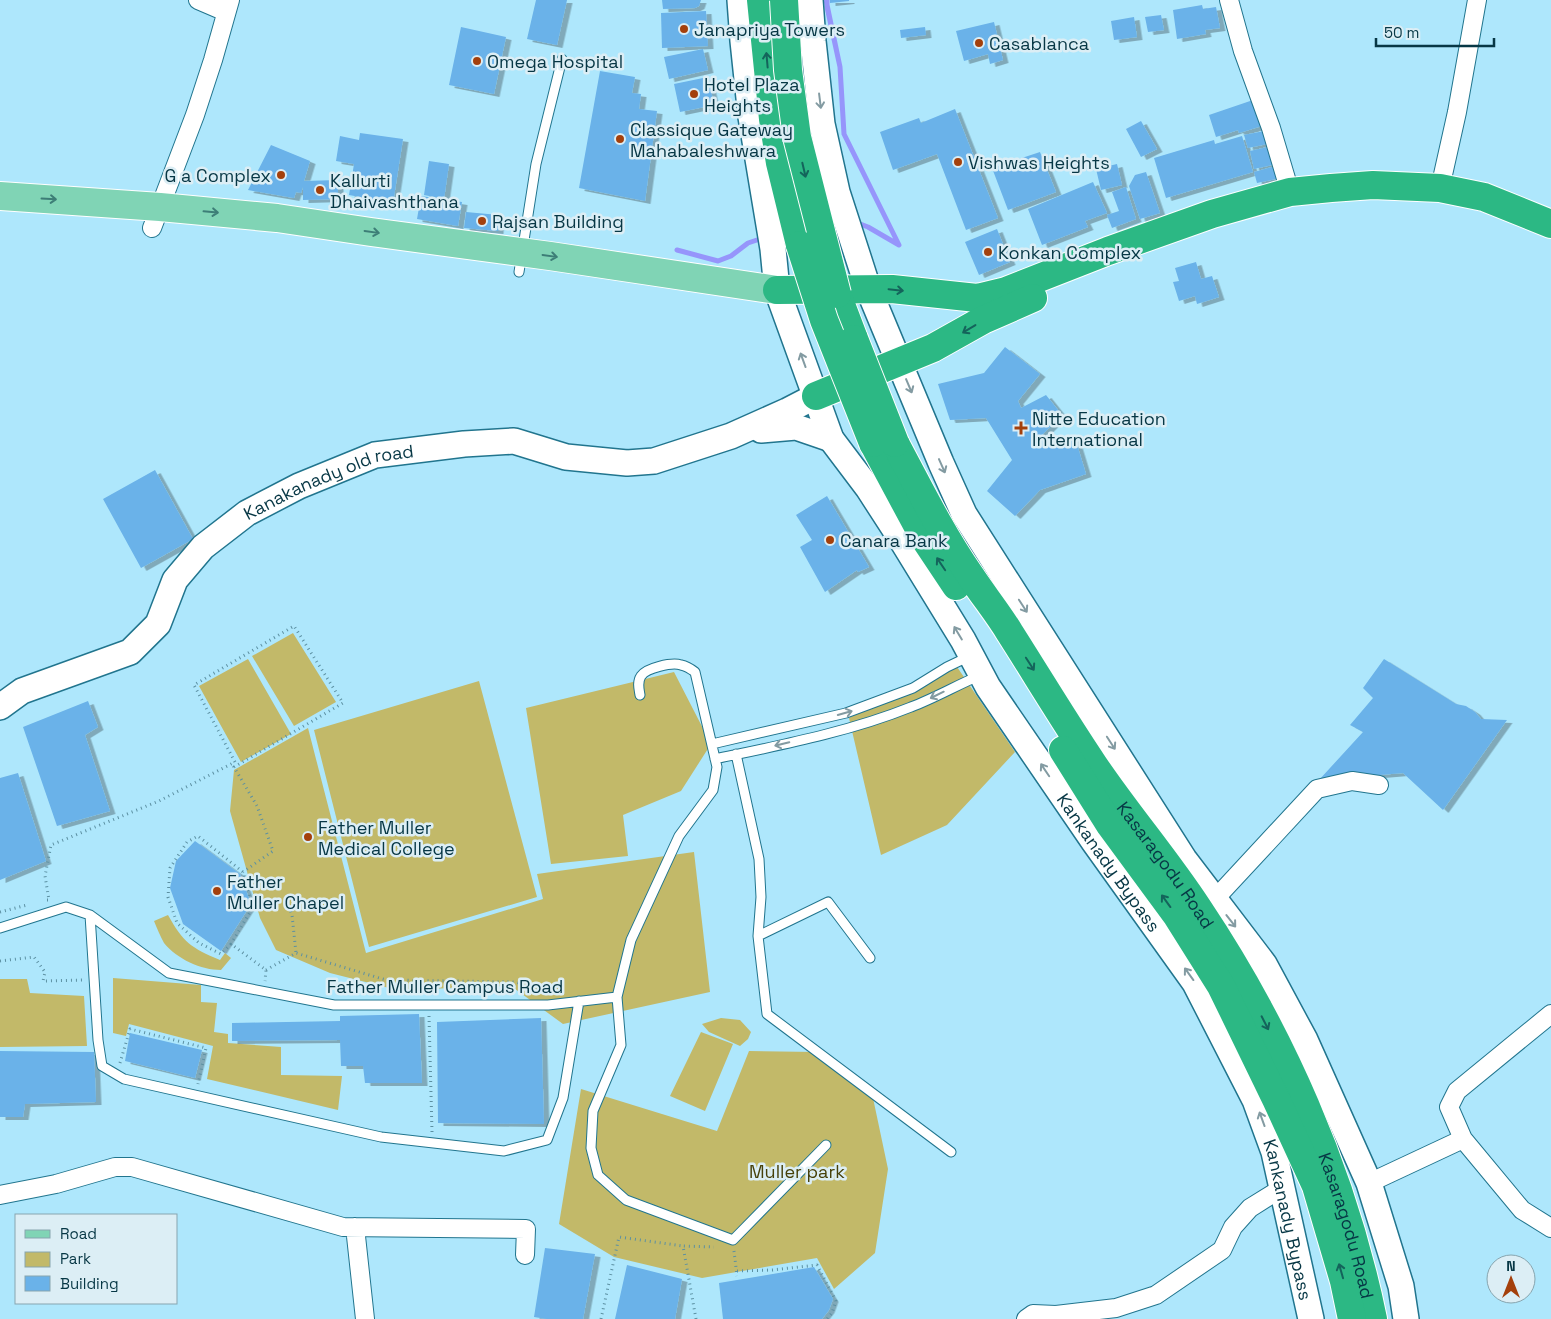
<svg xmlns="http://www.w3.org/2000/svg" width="1551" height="1319" font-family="'Space Grotesk',sans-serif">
	<defs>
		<filter id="shadow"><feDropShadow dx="5.5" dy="3" stdDeviation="0" flood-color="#0004"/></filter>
	</defs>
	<rect width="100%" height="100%" fill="#aee7fc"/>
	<path fill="#c2b969" d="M293,633l43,69 -42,24 -42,-70z
		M248,659l43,75 -50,28 -42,-76z
		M953,661l62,91 -68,73 -66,30 -32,-137z
		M674,672l37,72 -30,47 -58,24 5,41 -77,8 -25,-156z
		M479,681l58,216 -168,50 -55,-217z
		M308,728l58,225 177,-54 -6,-25 157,-22 16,140 -147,32 -52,-38 -114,4 -67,-17 -54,-23 -16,-32 -30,-107 4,-41z
		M168,915c15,27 23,33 52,45l5,-7 6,5 -10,12c-20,0 -44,-11 -57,-27 -4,-7 -7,-15 -10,-22z
		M113,978l88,7v17l16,1 -3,29 14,2v9l53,4v28l61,1 -4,34 -131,-31 6,-33 -84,-22 -3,12 -13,-3z
		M0,979h27l3,14 54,3 3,50 -87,1z
		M721,1018l19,2 11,12 -3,7 -8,7 -31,-14 -7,-8z
		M701,1032l32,12 -28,67 -35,-15z
		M749,1051l67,1 57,46 15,71 -13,84 -41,36 -17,-31 -115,20 -88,-21 -55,-33 22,-135 136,42z"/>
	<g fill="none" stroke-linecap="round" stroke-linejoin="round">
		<path stroke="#9695fb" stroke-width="5" d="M826,0l14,67 4,67 55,111 -31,-18 -13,-5
			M827,0v7l13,60 4,67 55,111 -31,-18 -13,-5
			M677,250l41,11 13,-5 17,-13 12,-4"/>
	</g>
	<path fill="#6ab2e9" filter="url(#shadow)" d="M536,0h31l-10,45 -30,-6z
		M662,0h39l-2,6 -4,2 -32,1z
		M830,0h19v1l-19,2z
		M1202,5l1,4 13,-2 4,21 -15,2 1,4 -29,5 -4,-29z
		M706,11l2,35 -46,2 -1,-35z
		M1161,15l3,15 -16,2 -3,-15z
		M1134,17l3,20 -23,3 -3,-19z
		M994,22l9,38 -13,4 -2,-10 -24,7 -8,-30z
		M461,27l45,10 -12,57 -45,-9z
		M925,27l1,8 -25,3 -1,-8z
		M703,49l5,21 -39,9 -5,-22z
		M600,71l35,6 -3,16 9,1 -2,15 18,2 -12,90 -66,-13z
		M708,77l6,28 -34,7 -6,-28z
		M1256,99l9,26 -26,8 -1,-3 -22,7 -7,-22z
		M955,109l43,109 -32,12 -29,-76 -44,16 -13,-38 39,-14 2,5z
		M1141,121l16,28 -16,8 -15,-28z
		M1269,130l3,13 -24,5 -4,-13z
		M360,133l43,6 -10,64 -44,-8 5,-31 -18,-3 4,-25 19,4z
		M1242,136l11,36 -87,26 -12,-40 60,-18 1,4z
		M271,145l39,16 -6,20 34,-1v19l-35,1v-13l-2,6 -5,-1 -2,6 -46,-8z
		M1272,146l4,18 -22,5 -4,-18z
		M1040,152l16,40 -48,18 -16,-42z
		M429,161l20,3 -5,35 -20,-4z
		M1117,164l5,21 -21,5 -5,-21z
		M1276,166l4,12 -23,5 -3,-11z
		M1146,172l14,41 -20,6 -11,-33 6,-11z
		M1093,182l14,31 -22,8 3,6 -46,18 -14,-36z
		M1126,187l10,32 -24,9 -5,-13 12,-4 -7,-19z
		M421,196l41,6 -4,24 -41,-7z
		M466,212l33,3 -1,16 -34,-3z
		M997,229l13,33 -31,13 -14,-33z
		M1196,262l5,17 11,-3 7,21 -22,7 -2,-8 -16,5 -6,-19 6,-1 -4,-13z
		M1005,347l35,27 -22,27 3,7 25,-13 16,20 -21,21 3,11 31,-9 11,36 -46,16 -25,26 -28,-25 25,-31 -26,-42 -36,2 -12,-36 46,-11z
		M155,470l38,69 -52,29 -38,-69z
		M827,496l42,71 -11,5 -1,-2 -32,22 -25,-45 12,-7 -16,-25z
		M1384,659l72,45 10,2 9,6 6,7 26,1 -64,90 -40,-37 -84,7 44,-48 -13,-7 23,-27 -10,-10z
		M88,701l10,26 -13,8 25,76 -53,15 -34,-99z
		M18,773l28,88 -46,19v-102z
		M195,841l45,33 11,30 -30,47 -38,-27 -13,-36 6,-27z
		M419,1014l3,69h-57l-2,-17h-22l-1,-26 -108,1v-18l108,-2v-5z
		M541,1018l3,106 -106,-1 -1,-101z
		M130,1033l72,17 -7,28 -70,-17z
		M0,1051l94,1 2,50 -71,2 -2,13h-23z
		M545,1248l50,6 -12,65h-36l-13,-2z
		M627,1265l55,14 -7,40h-60z
		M814,1267l19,32 -4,11 -7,9h-99l-4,-36z"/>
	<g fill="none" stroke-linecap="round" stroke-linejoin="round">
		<g stroke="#21758e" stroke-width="11">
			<path id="lane" d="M519,272l17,-108 26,-105
				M640,695c-1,-6 -3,-13 1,-19 5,-8 31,-14 40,-11 5,1 10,4 14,7l22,95 -4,23 -34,46 -48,104 -14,57 4,48 -28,66 -2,37 7,27 28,25 107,40 93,-95
				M712,744l134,-31 67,-25 34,-21 23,-11
				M736,754l23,105 2,38 -3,39 9,78 184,138
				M715,759c66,-14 134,-27 196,-52 24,-9 46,-22 70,-32
				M90,915l8,125 4,26 22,13 257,58 123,14 43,-11 16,-42 16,-97
				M0,928l66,-21 24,8 79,58 165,32h214l69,-8
				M758,936l70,-34 42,56"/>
		</g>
		<g stroke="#21758e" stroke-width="20">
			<path id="street" d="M198,0l28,12
				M1229,0l14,51 28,77 19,64
				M1440,188l17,-76 20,-112
				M152,228l43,-113 18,-55 17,-60
				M1214,900l103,-111 35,-8 27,4
				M1551,1014l-94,77 -8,16 14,32 59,71 29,18
				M1369,1183l94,-44
				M0,1195l56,-11 59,-17h17l211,60 183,2 -1,26
				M355,1227l10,92
				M1026,1319l7,-5 23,1 60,-7 40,-13 66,-45 11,-23 17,-19 32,-20"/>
		</g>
		<g stroke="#21758e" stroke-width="28">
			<g id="secondary">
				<path id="s1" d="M740,0l3,41 8,76 22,132 4,41 54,149 37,49 33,51 62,101 25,47 106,155 101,141 60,117 19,52 37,167"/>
				<path d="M810,0l3,41 9,83 15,68 31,96 73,175 23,51 220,345 80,105 41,76 64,143 32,103 5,33"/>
				<path d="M761,430l35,-3 35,12"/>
				<path id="s2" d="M0,707l22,-16 108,-39 28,-28 17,-44 28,-33 44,-34 52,-27 76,-31 89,-11 50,-3 52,16 61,6 27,-2 77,-25 56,-25 29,-15"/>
			</g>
		</g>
		<g stroke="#fff" stroke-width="30">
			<path id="primary" d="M0,196l160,11 117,11 94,14 179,24 227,34"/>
		</g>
		<g stroke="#fff" stroke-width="30">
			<g id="highway">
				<path d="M761,0l12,119 7,44 20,82"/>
				<path d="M777,290l115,-1 85,9 29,-7 102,-40 104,-37 78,-22 41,-4 42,-3 67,3 44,9 67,27"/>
				<path d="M837,294l17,45"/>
				<path d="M816,396l117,-48 50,-28 50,-22"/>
				<path d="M873,443l51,95 32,48"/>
				<path id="s3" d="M895,443c24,45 46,90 75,132 13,20 28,38 40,58 28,44 55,89 84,132 33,49 72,94 104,143 83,124 145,265 175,411"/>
				<path d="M1063,750l47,75 67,91 44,70 55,113 40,87 28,95 8,38"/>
			</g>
		</g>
		<path stroke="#5c90a2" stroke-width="3" stroke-dasharray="1 4" stroke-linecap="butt" d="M286,897l6,18 4,38
			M47,900h2l-4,-24 6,-31 108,-44 76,-39 -41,-77 100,-59 49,77 -109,64 23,39 16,45 -30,21
			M0,912l27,-7
			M231,944l-10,10 -22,-11 -22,-20 -9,-26 2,-29 17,-26 11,-6 45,36 10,35 -22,37 35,26 -1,11
			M0,961l34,-4 11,15 -2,9 39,-1
			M266,970l30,-17 90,27 130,2 30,10
			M429,1016l3,116
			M120,1063l10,-34 76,19 -8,36
			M734,1251l3,25
			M737,1271l35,-1 45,-5 19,36 -4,12 -5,6
			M601,1319l18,-82 64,9
			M696,1319l-13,-73 31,1"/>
		<use href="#lane" stroke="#fff" stroke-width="9"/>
		<use href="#street" stroke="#fff" stroke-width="18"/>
		<use href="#secondary" stroke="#fff" stroke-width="25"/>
		<use href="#primary" stroke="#80d4b5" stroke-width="28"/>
		<use href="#highway" stroke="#2cb884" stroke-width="28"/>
		<g stroke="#fff" stroke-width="30" stroke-linecap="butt">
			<path id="highway-bridge" d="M784,0l4,70 9,67 40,157
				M800,245l24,75 49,123
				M854,339l41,104"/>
		</g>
		<use href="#highway-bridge" stroke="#2cb884" stroke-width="28"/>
	</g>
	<defs><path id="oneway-shaft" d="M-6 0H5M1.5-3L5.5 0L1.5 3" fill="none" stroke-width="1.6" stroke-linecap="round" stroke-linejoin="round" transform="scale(1.25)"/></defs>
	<g stroke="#14645b">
		<use href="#oneway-shaft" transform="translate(767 60) rotate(-95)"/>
		<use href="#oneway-shaft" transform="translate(804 170) rotate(77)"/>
		<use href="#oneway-shaft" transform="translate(896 290) rotate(6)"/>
		<use href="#oneway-shaft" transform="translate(969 329) rotate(149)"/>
		<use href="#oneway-shaft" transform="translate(941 564) rotate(-124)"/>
		<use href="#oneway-shaft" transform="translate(1030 664) rotate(57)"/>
		<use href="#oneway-shaft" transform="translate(1166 901) rotate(-126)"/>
		<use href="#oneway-shaft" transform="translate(1265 1023) rotate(63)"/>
		<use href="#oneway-shaft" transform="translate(1341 1271) rotate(-106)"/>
	</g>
	<g stroke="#839ba2">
		<use href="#oneway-shaft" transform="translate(820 101) rotate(83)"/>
		<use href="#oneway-shaft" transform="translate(803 360) rotate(-110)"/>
		<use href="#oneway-shaft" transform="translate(909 386) rotate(67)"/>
		<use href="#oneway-shaft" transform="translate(942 466) rotate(66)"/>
		<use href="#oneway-shaft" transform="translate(1023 606) rotate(57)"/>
		<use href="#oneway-shaft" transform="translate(958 633) rotate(-121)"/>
		<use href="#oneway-shaft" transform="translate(937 695) rotate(154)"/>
		<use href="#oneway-shaft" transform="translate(845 713) rotate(-16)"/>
		<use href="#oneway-shaft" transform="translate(1111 743) rotate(57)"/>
		<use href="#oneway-shaft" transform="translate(782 744) rotate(167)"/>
		<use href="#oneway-shaft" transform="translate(1045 770) rotate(-124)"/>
		<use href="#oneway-shaft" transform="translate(1231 921) rotate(52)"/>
		<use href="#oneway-shaft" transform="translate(1189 974) rotate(-126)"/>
		<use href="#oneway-shaft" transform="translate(1262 1119) rotate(-110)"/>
	</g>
	<g stroke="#3d7e77">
		<use href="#oneway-shaft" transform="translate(49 199) rotate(3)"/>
		<use href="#oneway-shaft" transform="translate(211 212) rotate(5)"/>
		<use href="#oneway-shaft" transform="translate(372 232) rotate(8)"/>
		<use href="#oneway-shaft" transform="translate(550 256) rotate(8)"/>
	</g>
	<g fill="#a4400c" stroke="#dceef5" stroke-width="2">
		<circle cx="684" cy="29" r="5"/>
		<circle cx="979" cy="43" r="5"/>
		<circle cx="477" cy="61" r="5"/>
		<circle cx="694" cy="94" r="5"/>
		<circle cx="620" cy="139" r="5"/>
		<circle cx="958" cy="162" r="5"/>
		<circle cx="281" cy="175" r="5"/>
		<circle cx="320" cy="190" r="5"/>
		<circle cx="482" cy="221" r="5"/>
		<circle cx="988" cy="252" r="5"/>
		<path d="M1018.5 420.5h5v5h5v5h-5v5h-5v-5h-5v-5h5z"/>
		<circle cx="830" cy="540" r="5"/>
		<circle cx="308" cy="837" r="5"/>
		<circle cx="217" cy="891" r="5"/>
	</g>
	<g text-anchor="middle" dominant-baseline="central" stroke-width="5" stroke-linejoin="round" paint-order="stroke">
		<g font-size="18" fill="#073745" stroke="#dceef5" text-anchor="start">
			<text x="694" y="29">Janapriya Towers</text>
			<text x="989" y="43">Casablanca</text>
			<text x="487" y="61">Omega Hospital</text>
			<text x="704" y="84">Hotel Plaza<tspan x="704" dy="21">Heights</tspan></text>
			<text x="630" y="129">Classique Gateway<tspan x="630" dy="21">Mahabaleshwara</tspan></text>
			<text x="968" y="162">Vishwas Heights</text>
			<text x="271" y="175" text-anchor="end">G a Complex</text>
			<text x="330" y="180">Kallurti<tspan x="330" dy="21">Dhaivashthana</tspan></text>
			<text x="492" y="221">Rajsan Building</text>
			<text x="998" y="252">Konkan Complex</text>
			<text x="1032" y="418">Nitte Education<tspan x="1032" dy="21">International</tspan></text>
			<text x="840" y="540">Canara Bank</text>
			<text x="318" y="827">Father Muller<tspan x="318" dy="21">Medical College</tspan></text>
			<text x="227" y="881">Father<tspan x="227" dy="21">Muller Chapel</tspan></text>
		</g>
		<g font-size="18" fill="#073745" stroke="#dceef5">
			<text stroke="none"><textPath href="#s2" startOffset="416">Kanakanady old road</textPath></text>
			<text stroke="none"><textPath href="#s1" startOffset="958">Kankanady Bypass</textPath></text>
			<text stroke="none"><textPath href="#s3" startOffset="502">Kasaragodu Road</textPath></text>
			<text x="445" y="986">Father Muller Campus Road</text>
			<text stroke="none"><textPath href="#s1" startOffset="1362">Kankanady Bypass</textPath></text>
			<text stroke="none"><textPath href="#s3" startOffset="908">Kasaragodu Road</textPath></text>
		</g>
		<g font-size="18" fill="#464009" stroke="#dceef5">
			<text x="797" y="1171">Muller park</text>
		</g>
	</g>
	<rect x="15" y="1214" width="162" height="90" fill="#dceef5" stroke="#87a5af"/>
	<rect x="25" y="1230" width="25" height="8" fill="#80d4b5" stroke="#87a5af"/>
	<text x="60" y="1239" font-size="15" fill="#073745">Road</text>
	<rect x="25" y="1252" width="25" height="15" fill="#c2b969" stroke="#87a5af"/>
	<text x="60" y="1264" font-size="15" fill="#073745">Park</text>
	<rect x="25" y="1276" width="25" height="15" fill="#6ab2e9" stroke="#87a5af"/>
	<text x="60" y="1289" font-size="15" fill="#073745">Building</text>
	<g transform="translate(1511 1279)"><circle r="24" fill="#dceef5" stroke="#87a5af"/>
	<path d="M0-4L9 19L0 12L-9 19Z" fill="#a4400c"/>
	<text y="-8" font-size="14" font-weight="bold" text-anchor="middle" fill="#073745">N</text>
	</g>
	<path d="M1376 38v8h118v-8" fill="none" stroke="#073745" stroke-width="2.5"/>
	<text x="1384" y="38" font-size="15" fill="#073745" stroke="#dceef5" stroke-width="4" paint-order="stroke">50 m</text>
</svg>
